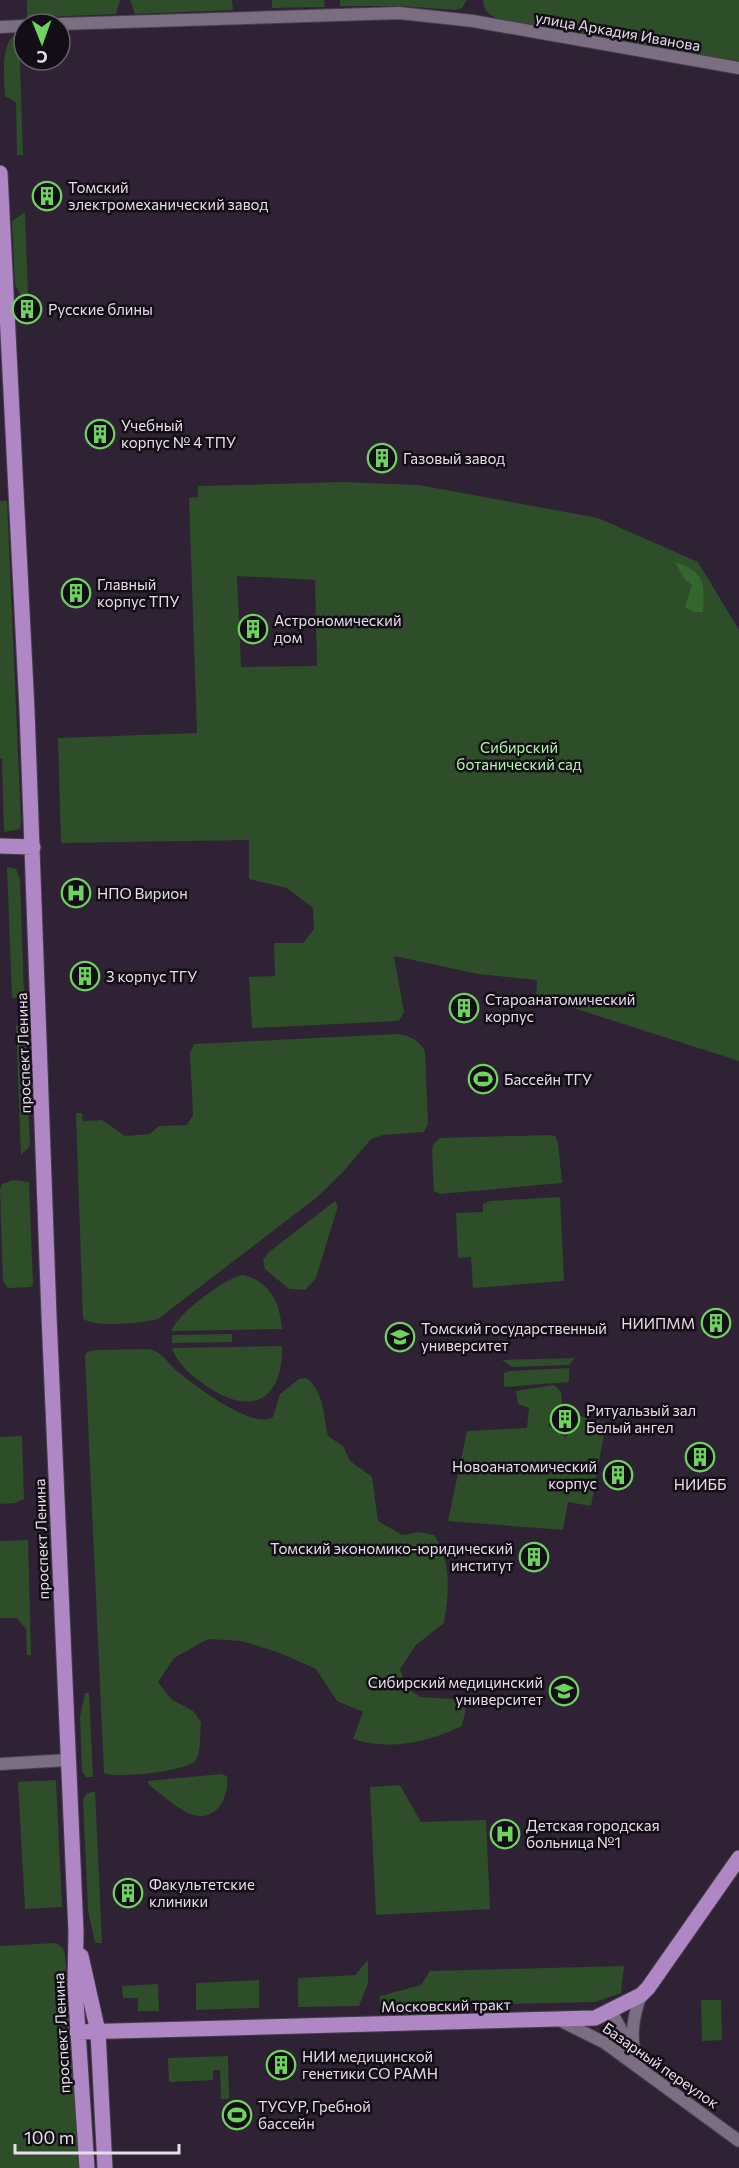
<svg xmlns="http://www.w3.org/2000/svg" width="739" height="2168" font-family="Commissioner,sans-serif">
	<rect width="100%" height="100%" fill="#2e2234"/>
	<path fill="#2d4e28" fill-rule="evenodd" d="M27,0h93l-4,14 -89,4z
		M130,0h102l1,10 -98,4z
		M272,0h52l1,7 -53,1z
		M340,0h127l-5,8 -7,2 -54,-4h-61z
		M483,0h256v62l-219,-38c-16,-5 -36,-4 -37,-24z
		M19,33l4,122h-6l-1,-53 -11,-6c-1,-21 -5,-57 14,-63z
		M25,212l3,84h-7l-6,-11 -3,-64z
		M343,482l76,3 179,33 100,44 41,68v431l-203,-65 1,-16 -59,-6 -84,-18 10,56 -5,9 -147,7 -3,-51 26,-1 -1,-33h29l11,-14 -1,-21 -26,-20 -38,-9v-39l-188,3 -3,-105 139,-5 -8,-235 9,-1v-11zM237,576l78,4 2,86 -76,1z
		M0,501h7l14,320 -1,8 -16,3 -2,-73h-2z
		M7,867l9,2 4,10 4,118 -12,1z
		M16,1025l7,1 2,3 5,117 -9,9z
		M397,1034c12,1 24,7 28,18l3,72 -4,8 -41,3 -12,4 -28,33 -27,26 -158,121c-17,4 -60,9 -75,0l-7,-206h6l1,8 19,-1 23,16 25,-2 9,-8 28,-1 6,-10 -3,-62 4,-9z
		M550,1135l5,1 3,7 4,40 -122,11 -6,-3 -2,-40 1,-6 7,-7z
		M13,1180l16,2 4,102 -2,3 -23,1 -5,-6 -3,-92 2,-6z
		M560,1197l4,84 -91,7 -2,-31 -13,1 -2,-45 27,-1v-8l7,-3z
		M335,1201l3,5 -22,72 -11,12 -16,-1 -24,-20 -2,-9 6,-8z
		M243,1275c28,6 37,29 39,54l-110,2c4,-16 54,-54 71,-56z
		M232,1334v8l-60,1v-8z
		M282,1346c1,56 -32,71 -77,39 -13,-9 -28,-21 -33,-37z
		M149,1349c14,3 18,14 29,23 18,14 74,58 95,45l7,-23 19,-15 7,-1c17,10 18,40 22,58l15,10 7,15 22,16 6,44 24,14 17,-3 15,3c18,27 15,57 10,88l-28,22 -16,24 7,19 13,9 33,2 13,9 -4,18c-34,16 -72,25 -109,13l10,-27 -26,-11 -21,-32 -36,-16 -38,-12 -34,-2 -34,19 -16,24 13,17 22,12 8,11c-1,10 0,29 -5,38 -6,11 -81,19 -92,13l-19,-417 2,-4 8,-2z
		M575,1358l-6,7 -57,2 -10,-7z
		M569,1368v14l-65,5v-14l6,-2z
		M554,1385l7,7 1,11 -14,23 18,11 14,-21 26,7 -15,83 -23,-4 -5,28 -115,-9 19,-90 60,-3 2,-20 -11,-4 -2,-13z
		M22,1436l2,63 -9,4 -15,1v-67z
		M28,1540l3,115h-4l-1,-26 -9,-11h-17v-77z
		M85,1693h4l4,84h-7l-4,-6 -2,-54z
		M221,1774l6,2c3,26 -16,51 -43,35 -12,-7 -23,-17 -35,-26l-1,-4z
		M56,1780l6,127 -37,2 -7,-127z
		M400,1785l21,37 65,-2 4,89 -114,6 -6,-128z
		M95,1791l7,152h-7l-7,-33 -5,-110 3,-6z
		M56,1943l7,5 2,7 17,213h-82v-222z
		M368,1960v23l-9,23 -61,1v-29l57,-3z
		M624,1966l-3,27 -26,9 -215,5v-11l41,-11 9,-14z
		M259,1980v28l-63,2v-27z
		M158,1984l1,27h-21v-13h-15l-1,-12z
		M701,2000h20l1,40 -20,1z
		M228,2056l1,43h-8l-1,-29h-7v10l-44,2 -1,-24z"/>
	<path fill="#34672d" d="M675,562c30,10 30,21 28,50h-9l-9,-5 7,-22 -7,-5z"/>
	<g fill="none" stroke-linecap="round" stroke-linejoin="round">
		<g stroke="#483d4c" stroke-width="14">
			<path id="minor" d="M60,24l339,-11 74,8 266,47
				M0,27l24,-1
				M0,1764l68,-4
				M611,2011l20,37
				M561,2021l44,22 134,98
				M639,2066c-10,-24 -7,-47 2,-71"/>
		</g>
		<g stroke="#483d4c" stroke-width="17">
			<path id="major" d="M0,173l27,537 22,606 27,616 -1,54 12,182
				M0,846l33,1
				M81,1956l17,76 7,136
				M77,2032l518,-14 46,-23 7,-7 91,-130"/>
		</g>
		<use href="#minor" stroke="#7b6e82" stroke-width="12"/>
		<use href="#major" stroke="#af87c5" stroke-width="15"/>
	</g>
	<defs>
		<g id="building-ring" transform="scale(1.5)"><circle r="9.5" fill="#130e16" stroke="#6fd360" stroke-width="1.5"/><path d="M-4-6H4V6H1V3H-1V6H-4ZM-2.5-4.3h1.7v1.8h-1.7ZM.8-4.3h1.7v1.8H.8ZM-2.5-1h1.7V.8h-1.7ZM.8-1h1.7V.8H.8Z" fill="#6fd360"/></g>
		<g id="hospital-ring" transform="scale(1.5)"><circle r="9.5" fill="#130e16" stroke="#6fd360" stroke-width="1.5"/><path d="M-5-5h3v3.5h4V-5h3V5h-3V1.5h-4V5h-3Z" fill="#6fd360"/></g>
		<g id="stadium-ring" transform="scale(1.5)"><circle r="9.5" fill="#130e16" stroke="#6fd360" stroke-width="1.5"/><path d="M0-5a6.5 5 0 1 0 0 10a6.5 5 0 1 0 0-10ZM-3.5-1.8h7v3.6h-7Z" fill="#6fd360"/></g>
		<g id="university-ring" transform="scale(1.5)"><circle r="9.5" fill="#130e16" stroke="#6fd360" stroke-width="1.5"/><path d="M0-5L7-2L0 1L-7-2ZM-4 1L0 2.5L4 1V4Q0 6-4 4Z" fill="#6fd360"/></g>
	</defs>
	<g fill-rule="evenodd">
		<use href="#building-ring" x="47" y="196"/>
		<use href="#building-ring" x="27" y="309"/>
		<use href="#building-ring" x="100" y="434"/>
		<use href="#building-ring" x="382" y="458"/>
		<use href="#building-ring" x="76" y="593"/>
		<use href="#building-ring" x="253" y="629"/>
		<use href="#hospital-ring" x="76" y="893"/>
		<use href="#building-ring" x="85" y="976"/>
		<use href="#building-ring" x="464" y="1008"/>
		<use href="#stadium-ring" x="483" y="1079"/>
		<use href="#building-ring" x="716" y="1323"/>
		<use href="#university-ring" x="400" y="1337"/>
		<use href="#building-ring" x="565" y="1419"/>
		<use href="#building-ring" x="700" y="1457"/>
		<use href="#building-ring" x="618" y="1475"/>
		<use href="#building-ring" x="534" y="1557"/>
		<use href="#university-ring" x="564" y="1691"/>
		<use href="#hospital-ring" x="505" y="1834"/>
		<use href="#building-ring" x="128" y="1893"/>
		<use href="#building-ring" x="281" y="2065"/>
		<use href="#stadium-ring" x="237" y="2115"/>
	</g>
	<g text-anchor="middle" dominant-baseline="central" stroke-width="5" stroke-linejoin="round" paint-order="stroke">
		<g font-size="15" fill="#e5dde9" stroke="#130e16">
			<text transform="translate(618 31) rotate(10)">улица Аркадия Иванова</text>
			<text transform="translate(23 1053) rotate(-92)">проспект Ленина</text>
			<text transform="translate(41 1539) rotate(-92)">проспект Ленина</text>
			<text transform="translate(446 2005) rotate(-1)">Московский тракт</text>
			<text transform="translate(61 2033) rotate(-93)">проспект Ленина</text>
			<text transform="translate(661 2065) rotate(35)">Базарный переулок</text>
		</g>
		<g font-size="15" fill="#e5dde9" stroke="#130e16" text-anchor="start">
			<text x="68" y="187">Томский<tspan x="68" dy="17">электромеханический завод</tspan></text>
			<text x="48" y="309">Русские блины</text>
			<text x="121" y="425">Учебный<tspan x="121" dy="17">корпус № 4 ТПУ</tspan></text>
			<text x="403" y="458">Газовый завод</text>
			<text x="97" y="584">Главный<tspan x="97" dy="17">корпус ТПУ</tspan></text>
			<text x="274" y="620">Астрономический<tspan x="274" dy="17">дом</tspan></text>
			<text x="97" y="893">НПО Вирион</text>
			<text x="106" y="976">3 корпус ТГУ</text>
			<text x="485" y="999">Староанатомический<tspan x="485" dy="17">корпус</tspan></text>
			<text x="504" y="1079">Бассейн ТГУ</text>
			<text x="695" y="1323" text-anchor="end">НИИПММ</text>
			<text x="421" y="1328">Томский государственный<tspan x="421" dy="17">университет</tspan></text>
			<text x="586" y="1410">Ритуальзый зал<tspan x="586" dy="17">Белый ангел</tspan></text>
			<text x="597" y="1466" text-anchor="end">Новоанатомический<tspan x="597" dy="17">корпус</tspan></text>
			<text x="700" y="1484" text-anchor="middle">НИИББ</text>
			<text x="513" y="1548" text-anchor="end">Томский экономико-юридический<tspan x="513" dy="17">институт</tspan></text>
			<text x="543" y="1682" text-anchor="end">Сибирский медицинский<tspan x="543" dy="17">университет</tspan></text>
			<text x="526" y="1825">Детская городская<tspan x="526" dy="17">больница №1</tspan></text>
			<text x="149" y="1884">Факультетские<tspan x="149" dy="17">клиники</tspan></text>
			<text x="302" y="2056">НИИ медицинской<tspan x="302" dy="17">генетики СО РАМН</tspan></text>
			<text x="258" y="2106">ТУСУР, Гребной<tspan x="258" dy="17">бассейн</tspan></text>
		</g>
		<g font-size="15" fill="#b0faa5" stroke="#130e16">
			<text x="519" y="747">Сибирский<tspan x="519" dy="17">ботанический сад</tspan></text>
		</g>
	</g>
	<g transform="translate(42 42) rotate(179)"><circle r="28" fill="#130e16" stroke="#67616a" stroke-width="1.5"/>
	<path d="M0-4.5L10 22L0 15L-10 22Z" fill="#6fd360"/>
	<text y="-9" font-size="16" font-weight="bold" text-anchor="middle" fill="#e5dde9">С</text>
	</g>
	<path d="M15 2144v9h164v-9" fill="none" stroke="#e5dde9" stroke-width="3"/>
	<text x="24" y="2144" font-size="18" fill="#e5dde9" stroke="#130e16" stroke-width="4.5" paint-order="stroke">100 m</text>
</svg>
